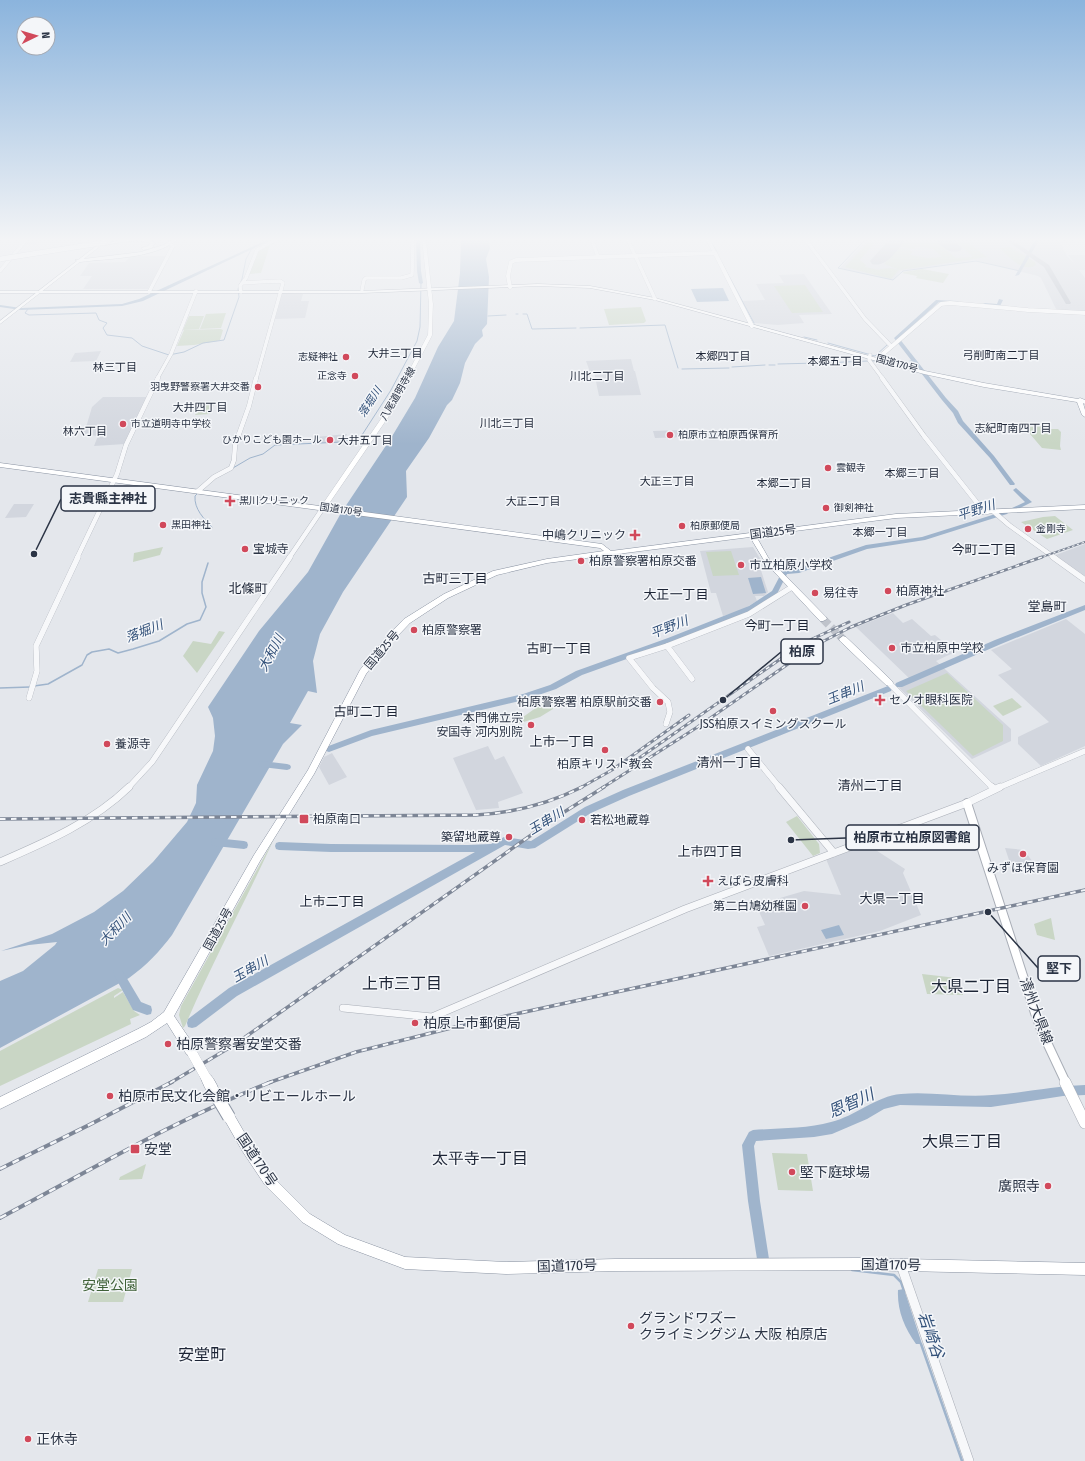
<svg xmlns="http://www.w3.org/2000/svg" width="1085" height="1461" font-family="'Fira Sans Condensed','Noto Sans JP',sans-serif">
	<rect width="100%" height="100%" fill="#e4e7ec"/>
	<path fill="#d2d6de" d="M27,240h56l-1,1 -58,3z
		M867,240h192l8,16 8,8 -7,-9h17v15h-6l6,8v35l-28,-2 -16,-33 -3,-2 -63,-16 -74,11 -8,9 -53,-12z
		M131,256h35l-18,33h-65l9,-13h-12l9,-13 36,-1z
		M804,274l28,40 -33,1 5,8 -26,2 -24,-2 -11,-22 22,-1 -9,-16 28,-1 -5,-8z
		M282,293l21,1 -2,7h8l-4,17 -30,1z
		M101,351l-5,10 -26,1 5,-9z
		M631,359l3,12h1l6,24 -42,1 -5,-24h-4l-4,-11z
		M103,397h44l-22,47 -31,2 4,-10 -17,-2 6,-10 5,-17z
		M682,430l3,7 -30,1 -2,-7z
		M347,434l-4,8 -27,1v-6z
		M14,504h20l-8,13 -21,1z
		M1085,544v35l-32,-23z
		M753,547l8,13 -3,1 10,31 -4,4h-9l2,5 -17,10 -17,5 -7,-23h-5l-11,-42z
		M893,613l10,10 9,-4 19,17 4,-1 20,17 -19,9 75,68v12l-39,18 -75,-73 14,-6 -55,-53z
		M1066,619l19,15v112l-44,20 -23,-22v-7l31,-15 -51,-47 14,-6 -21,-19z
		M488,746l7,14 9,-4 19,37 -25,9 1,6 -23,2 -23,-52z
		M332,753l15,24 -18,8 -10,-18 5,-10z
		M868,845l37,24 -2,4 18,42 -41,16 -111,25 -12,-29 8,-2 -9,-20 48,-14 37,4 -15,-36z
		M1005,848l19,2 14,19 -27,-3z"/>
	<path fill="#c9d6c5" d="M277,240h8l-15,5 -9,28 -12,1 9,-25z
		M870,240h7l-17,20 6,5 -1,2 14,3 1,-1 12,-1 7,2 -8,9 -46,-12z
		M905,240h29l22,18 17,-1 -19,-17h11l22,17 -87,13 -16,-6 14,-16 15,3 -3,4 17,3 15,-1 -10,-9 -16,-1 -2,2 -15,-3z
		M1011,247l24,15 1,3c-14,9 -29,-11 -37,-17z
		M922,269l27,5 -6,9 -27,-5 1,-2 -15,-3 2,-1z
		M805,285l18,27 -31,1 -18,-27z
		M641,307l5,14 -2,2 -35,2 -5,-16z
		M226,313l-5,15 -21,1 6,-15z
		M189,316h15l-5,13 -16,1z
		M221,329l2,1 -3,10 -3,1 -23,4 -17,1 7,-16z
		M215,402l-5,12 -15,1 5,-12z
		M1047,426l3,3h8l3,3 -1,14 1,4 -19,-2 -18,-21z
		M1055,516l18,14 -26,9 -26,-17 22,-5z
		M163,547l-3,8 -27,7 1,-9z
		M731,551l8,24 -26,1 -7,-24z
		M219,631l6,1 -28,41 -14,-17 10,-15 18,3z
		M947,673l56,52v16l-30,15 -67,-65z
		M1012,698l10,9 -19,9 -10,-10z
		M547,700l6,9 -13,8 -23,7 -1,-2z
		M797,816l22,28 1,9 -7,3 -27,-34z
		M274,839c-29,63 -62,124 -89,187l-2,2 -4,-13 2,-9z
		M1051,918l4,22 -18,-5 -3,-11z
		M922,974l35,4 6,17 -36,-1z
		M118,988l5,2 -9,6v2l9,-6 11,19 6,4 -10,4 1,5 -131,62v-35z
		M772,1153l35,1 6,37 -35,-1z
		M146,1164l-4,15 -23,1 1,-3z
		M98,1269h34l-9,33h-35z"/>
	<path fill="#9fb4cc" d="M461,240h28l1,8 -4,11 3,18 -2,47 -5,6 1,6 -8,8 -10,19 -5,20 -8,17 -5,5 -18,33 -23,33 1,26 -64,95 -23,42 -7,27 4,32 -9,-2 -18,32 12,2 -19,19 -111,191c-13,17 -25,30 -43,43l-129,70v-67l23,-10 32,-26 2,-3 -28,3 -28,6 51,-17 42,-22 29,-21 30,-29 34,-40 9,-19 1,-18 16,-34 2,-15 -2,-18 -5,-11 51,-76 49,-59 33,-59 50,-75 24,-40 23,-51 16,-26 6,-48z
		M723,288l6,13 -32,1 -6,-13z
		M761,577l5,16 -13,1 -5,-16z
		M839,925l5,10 -18,4 -5,-9z
		M904,1289l18,55h-6c-12,-17 -19,-34 -18,-54z"/>
	<g fill="none" stroke-linecap="round" stroke-linejoin="round">
		<path stroke="#9fb4cc" stroke-width="1" d="M710,240l7,12
			M865,240l-27,28 55,12 10,-9 73,-10 44,10
			M721,261l33,62
			M28,309l-3,4 4,2 67,-2 3,7 8,3 -4,5 4,7 25,3 10,8 27,9 15,-3 19,-9 21,-3 15,-43 -1,-8 4,-10 4,-20 6,-11
			M516,314h2
			M523,314h4l5,15 44,-1
			M488,316l18,-1
			M580,328l85,-3 13,43
			M804,337l13,3
			M828,343l47,13 12,-11
			M872,361h7
			M910,361h4
			M822,363l46,-2
			M778,364l40,-1
			M769,365h6
			M732,367l33,-2
			M682,369l47,-1
			M233,468l17,-10 13,-4 12,-9 68,-3 19,-7 29,-45 26,-49 3,-14 1,-44
			M199,492l-4,4c-1,13 9,23 17,31"/>
		<path stroke="#9fb4cc" stroke-width="1.5" d="M34,686l14,-2 34,-19 5,-10 5,-3 17,-3 9,4 15,-4 26,-8 28,-17 13,-4 6,-13 -4,-14v-11l6,-19
			M0,688l30,-1"/>
		<path stroke="#9fb4cc" stroke-width="2.5" d="M852,1270l42,5 7,7 3,9
			M921,1344l41,117"/>
		<path fill="#9fb4cc" fill-rule="evenodd" d="M267,240h4l-128,61 -21,5 -101,4 -21,-3v-2l21,3 101,-4 17,-5z
			M416,240h4l1,31 2,12 -2,1 -2,-1 -2,-12z
			M1035,240h4l-20,35 -4,1z
			M999,299l4,1 -3,6 -15,-1 -2,-1 2,-1 12,1z
			M936,300l21,1 2,1 -2,1 -18,-1 -40,36 47,60 12,13 5,10 31,35 21,28 -1,1h-4l-20,-27 -32,-35 -5,-10 -11,-13 -48,-62z
			M1016,488l16,14 -18,9 -2,-1v-2l13,-6 -12,-12z
			M1005,511l3,2 -1,1 -82,26 -58,9 -68,24 -12,1 -10,20 -24,16 -79,32 -92,33 -26,14 -32,11 -152,36 -43,16 -3,-1 -1,-2 1,-2 45,-17 152,-36 27,-9 26,-14 92,-33 81,-32 23,-15 11,-21 13,-1 70,-24 56,-8z
			M1085,605v5l-84,34 -99,43h-6l-1,-2 1,-2 99,-43z
			M888,686l3,1 1,2 -1,2 -262,105 -38,17 -56,35 -7,1 -23,-4 -268,151 -41,31 -4,1 -4,-1 -1,-4 1,-4 41,-31 246,-136h-144l-52,-2 -3,-1 -1,-3 1,-3 3,-1 52,2 137,1 23,-1 13,-7 27,4 54,-34 38,-17z
			M262,761l25,3 3,1 1,2 -1,2 -3,1 -25,-3 -3,-1 -1,-2 1,-2z
			M215,838l29,3 3,1 1,3 -1,3 -3,1 -29,-3 -3,-1 -1,-3 1,-3z
			M118,968l4,2 19,32 10,4 1,4 -1,4 -4,1 -14,-5 -20,-37 1,-3z
			M1085,1085v10l-22,1 -72,11 -91,-2 -16,4 -17,10 -35,15 -18,3 -58,4 -2,5 6,55 9,58 -2,4 -4,2 -4,-2 -2,-4 -9,-58 -6,-56 7,-13 4,-2c25,-2 54,-1 78,-8 25,-6 45,-26 70,-28 30,-3 61,4 91,1 31,-2 62,-9 93,-10z"/>
		<path fill="#b0b6c1" fill-rule="evenodd" d="M1006,240h6l37,25 22,38 -1,1h-4l-22,-37z"/>
		<path fill="#b0b6c1" fill-rule="evenodd" d="M889,240h16c-8,11 -19,28 -33,24l-2,-3z
			M936,240h17l9,8 -2,3c-10,3 -18,-3 -24,-11z"/>
		<path stroke="#bfc3cb" stroke-width="8" stroke-dasharray="8 3.5" stroke-linecap="butt" d="M823,619l20,20"/>
		<g stroke="#a9aeb7" stroke-width="4">
			<path id="tertiary-far4" d="M592,240l6,17
				M628,240l27,59
				M708,240l7,13
				M806,240l59,79 26,27
				M0,271l26,-31
				M242,283l38,-2 3,2 -27,96
				M362,290l2,-10 2,-2h35l11,-3 1,-35
				M149,292l24,-46 -2,-1
				M241,292l-1,-6 6,-8 11,-28 18,-10
				M870,355l-1,5 14,19
				M157,379l14,-25 25,-63"/>
		</g>
		<g stroke="#a9aeb7" stroke-width="5">
			<path id="tertiary-far3" d="M882,378l42,58 54,68 9,8
				M198,491l16,-14 17,-9 3,-8 1,-15 14,-39 7,-28
				M994,512l15,13 46,33
				M77,558l40,-84 9,-29 32,-67
				M289,558l34,-50"/>
		</g>
		<g stroke="#a9aeb7" stroke-width="6">
			<path id="tertiary-far2" d="M1053,557l32,23
				M667,646l25,33
				M889,683l104,105
				M29,698l8,-27 -1,-25 42,-89
				M666,724l4,-12 -2,-10 -15,-14 -24,-30 38,-12 82,-32 43,-27
				M748,749l32,39
				M128,788l24,-26 138,-205
				M998,788l87,-37"/>
		</g>
		<g stroke="#a9aeb7" stroke-width="8">
			<path id="tertiary-far1" d="M779,787l55,66
				M992,787l2,2
				M0,862c46,-20 93,-40 129,-75
				M343,1008l89,9 253,-108 282,-106 33,-16"/>
		</g>
		<g stroke="#a9aeb7" stroke-width="10">
			<path id="tertiary" d="M901,1265l68,196"/>
		</g>
		<g stroke="#a9aeb7" stroke-width="4.5">
			<path id="secondary-far3" d="M510,287l-2,-11 3,-14 5,-2 199,-7 37,73
				M877,359l64,-55 9,-1 78,7 57,3
				M407,379l23,-44 1,-31 -7,-64"/>
		</g>
		<g stroke="#a9aeb7" stroke-width="5.5">
			<path id="secondary-far2" d="M323,508l65,-95 20,-35"/>
		</g>
		<g stroke="#a9aeb7" stroke-width="10">
			<path id="secondary-far1" d="M967,803l68,210 7,19 24,51"/>
		</g>
		<g stroke="#a9aeb7" stroke-width="12">
			<path id="secondary" d="M1065,1082l20,41"/>
		</g>
		<g stroke="#a3abb8" stroke-width="1">
			<path id="primary" d="M104,240h4l-108,84v-3z"/>
		</g>
		<g stroke="#8b94a3" stroke-width="1">
			<path id="trunk" d="M538,284l52,2 65,12 270,73 59,12 94,16 2,-1 5,2v4l-2,-1 2,7v7l-3,-2 -5,-13 -93,-15 -60,-13 -269,-74 -65,-12 -52,-2 -176,7h-362v-2h362z
				M0,463l602,81 9,7 285,-37 189,-9v4l-189,9 -140,18 13,23 57,58 1,2 -4,2h-3l-55,-59 -15,-25 -203,26 -50,12 -49,23 -38,25 -23,24 -21,27 -52,100 -54,87 -86,155 21,31 1,4 -1,4 -4,1 -4,-1 -20,-32 -21,14 -146,72v-12l138,-68 13,-7 13,-10 90,-157 54,-85 52,-100 21,-27 23,-24 40,-25 49,-23 54,-12 57,-8 -4,-3 -600,-81z
				M843,636l3,1 46,44 1,2 -1,2h-6l-46,-44 -1,-2z
				M205,1071c8,3 13,16 16,24l-1,4 -4,1c-8,-3 -13,-16 -16,-24l1,-4z
				M229,1111l4,2 18,31 22,33 37,37 35,21 60,22 101,5 109,-3 244,-1 226,5v12l-226,-5 -244,1 -109,3 -101,-5 -67,-25 -36,-22 -37,-37 -22,-33 -20,-35 2,-4z"/>
		</g>
		<g stroke="#8b94a3" stroke-width="1">
			<path id="motorway" d="M121,240h28l6,3 -3,5 -9,2 -2,-2 7,-2 2,-3c-13,-5 -31,0 -45,2l-2,-1z
				M172,240h5c-24,19 -67,18 -97,22l-5,-2 66,-8 22,-7z"/>
		</g>
		<use href="#tertiary-far4" stroke="#f7f8fa" stroke-width="3.5"/>
		<use href="#tertiary-far3" stroke="#f7f8fa" stroke-width="4.5"/>
		<use href="#tertiary-far2" stroke="#f7f8fa" stroke-width="5.5"/>
		<use href="#tertiary-far1" stroke="#f7f8fa" stroke-width="7"/>
		<use href="#tertiary" stroke="#f7f8fa" stroke-width="9"/>
		<use href="#secondary-far3" stroke="#fff" stroke-width="4"/>
		<use href="#secondary-far2" stroke="#fff" stroke-width="5"/>
		<use href="#secondary-far1" stroke="#fff" stroke-width="8"/>
		<use href="#secondary" stroke="#fff" stroke-width="11"/>
		<use href="#primary" fill="#fff" fill-rule="evenodd"/>
		<use href="#trunk" fill="#fff" fill-rule="evenodd"/>
		<use href="#motorway" fill="#fff" fill-rule="evenodd"/>
		<g stroke="#7d8696" stroke-width="2">
			<path id="rail-far3" d="M1039,558l46,-16"/>
		</g>
		<g stroke="#7d8696" stroke-width="3">
			<path id="rail-far2" d="M635,761l154,-108 23,-14 37,-17
				M580,788l32,-18 77,-55
				M602,788l94,-60 118,-82 37,-19 55,-22 136,-48"/>
		</g>
		<g stroke="#7d8696" stroke-width="3.5">
			<path id="rail-far1" d="M0,819l476,-4c37,-2 72,-11 106,-28
				M170,1083l64,-38 327,-231 43,-27
				M268,1083l88,-31 95,-24 634,-138"/>
		</g>
		<g stroke="#7d8696" stroke-width="4">
			<path id="rail" d="M0,1169l89,-44 83,-43
				M0,1218c89,-47 177,-99 271,-136"/>
		</g>
		<use href="#rail-far3" stroke="#f4f6f9" stroke-width="1" stroke-dasharray="2.5" stroke-linecap="butt"/>
		<use href="#rail-far2" stroke="#f4f6f9" stroke-width="1.5" stroke-dasharray="4" stroke-linecap="butt"/>
		<use href="#rail-far1" stroke="#f4f6f9" stroke-width="2" stroke-dasharray="5.5" stroke-linecap="butt"/>
		<use href="#rail" stroke="#f4f6f9" stroke-width="2.5" stroke-dasharray="7" stroke-linecap="butt"/>
		<g stroke="#8b94a3" stroke-width="10" stroke-linecap="butt">
			<path id="trunk-bridge-far1" d="M191,1051l14,25"/>
		</g>
		<g stroke="#8b94a3" stroke-width="14" stroke-linecap="butt">
			<path id="trunk-bridge" d="M216,1095l13,22"/>
		</g>
		<g stroke="#8b94a3" stroke-width="5.5" stroke-linecap="butt">
			<path id="motorway-bridge" d="M0,259l107,-17"/>
		</g>
		<use href="#trunk-bridge-far1" stroke="#fff" stroke-width="10"/>
		<use href="#trunk-bridge" stroke="#fff" stroke-width="12"/>
		<use href="#motorway-bridge" stroke="#fff" stroke-width="5"/>
	</g>
	<linearGradient id="sky" x2="0" y2="1"><stop stop-color="#8bb4dd"/><stop offset="0.54" stop-color="#f3f4f6"/><stop offset="1" stop-color="#f3f4f6" stop-opacity="0"/></linearGradient>
	<rect width="1085" height="444" fill="url(#sky)"/>
	<g fill="#d1495b" stroke="#f4f6f9" stroke-width="1.5">
		<circle cx="346" cy="357" r="4"/>
		<circle cx="355" cy="376" r="4"/>
		<circle cx="258" cy="387" r="4"/>
		<circle cx="123" cy="424" r="4"/>
		<circle cx="670" cy="435" r="4"/>
		<circle cx="330" cy="440" r="4"/>
		<circle cx="828" cy="468" r="4"/>
		<path d="M228 495h4v4h4v4h-4v4h-4v-4h-4v-4h4z"/>
		<circle cx="826" cy="508" r="4"/>
		<circle cx="163" cy="525" r="4"/>
		<circle cx="682" cy="526" r="4"/>
		<circle cx="1028" cy="529" r="4"/>
		<path d="M633 529h4v4h4v4h-4v4h-4v-4h-4v-4h4z"/>
		<circle cx="245" cy="549" r="4"/>
		<circle cx="581" cy="561" r="4"/>
		<circle cx="741" cy="565" r="4"/>
		<circle cx="888" cy="591" r="4"/>
		<circle cx="815" cy="593" r="4"/>
		<circle cx="414" cy="630" r="4"/>
		<circle cx="892" cy="648" r="4"/>
		<path d="M878 694h4v4h4v4h-4v4h-4v-4h-4v-4h4z"/>
		<circle cx="660" cy="702" r="4"/>
		<circle cx="773" cy="711" r="4"/>
		<circle cx="531" cy="725" r="4"/>
		<circle cx="107" cy="744" r="4"/>
		<circle cx="605" cy="750" r="4"/>
		<rect x="299" y="814" width="10" height="10" rx="2"/>
		<circle cx="582" cy="820" r="4"/>
		<circle cx="509" cy="837" r="4"/>
		<circle cx="1023" cy="854" r="4"/>
		<path d="M706 875h4v4h4v4h-4v4h-4v-4h-4v-4h4z"/>
		<circle cx="805" cy="906" r="4"/>
		<circle cx="415" cy="1023" r="4"/>
		<circle cx="168" cy="1044" r="4"/>
		<circle cx="110" cy="1096" r="4"/>
		<rect x="130" y="1144" width="10" height="10" rx="2"/>
		<circle cx="792" cy="1172" r="4"/>
		<circle cx="1048" cy="1186" r="4"/>
		<circle cx="631" cy="1326" r="4"/>
		<circle cx="28" cy="1439" r="4"/>
	</g>
	<g text-anchor="middle" dominant-baseline="central" stroke-width="3" stroke-linejoin="round" paint-order="stroke">
		<g font-size="10" fill="#2b3445" stroke="#f4f6f9" text-anchor="start">
			<text x="338" y="357" text-anchor="end">志疑神社</text>
			<text x="347" y="376" text-anchor="end">正念寺</text>
			<text x="250" y="387" text-anchor="end">羽曳野警察署大井交番</text>
			<text x="131" y="424">市立道明寺中学校</text>
			<text x="678" y="435">柏原市立柏原西保育所</text>
			<text x="322" y="440" text-anchor="end">ひかりこども園ホール</text>
			<text x="836" y="468">雲観寺</text>
			<text x="239" y="501">黒川クリニック</text>
			<text x="834" y="508">御剣神社</text>
			<text x="171" y="525">黒田神社</text>
			<text x="690" y="526">柏原郵便局</text>
			<text x="1036" y="529">金剛寺</text>
		</g>
		<g font-size="10" fill="#2b3445" stroke="#f4f6f9">
			<text transform="translate(897 364) rotate(15)">国道170号</text>
			<text transform="translate(398 394) rotate(-60)">八尾道明寺線</text>
			<text transform="translate(341 510) rotate(8)">国道170号</text>
		</g>
		<g font-size="11" fill="#1d2536" stroke="#f4f6f9">
			<text x="395" y="353">大井三丁目</text>
			<text x="1001" y="355">弓削町南二丁目</text>
			<text x="723" y="356">本郷四丁目</text>
			<text x="835" y="361">本郷五丁目</text>
			<text x="115" y="367">林三丁目</text>
			<text x="597" y="376">川北二丁目</text>
			<text x="200" y="407">大井四丁目</text>
			<text x="507" y="423">川北三丁目</text>
			<text x="1013" y="428">志紀町南四丁目</text>
			<text x="85" y="431">林六丁目</text>
			<text x="365" y="440">大井五丁目</text>
			<text x="912" y="473">本郷三丁目</text>
			<text x="667" y="481">大正三丁目</text>
			<text x="784" y="483">本郷二丁目</text>
			<text x="533" y="501">大正二丁目</text>
			<text x="880" y="532">本郷一丁目</text>
		</g>
		<g font-size="11" font-style="italic" fill="#34527a" stroke="#f4f6f9">
			<text transform="translate(370 402) rotate(-57)">落堀川</text>
		</g>
		<g font-size="12" fill="#2b3445" stroke="#f4f6f9">
			<text transform="translate(773 532) rotate(-7)">国道25号</text>
			<text transform="translate(382 650) rotate(-50)">国道25号</text>
			<text transform="translate(218 929) rotate(-61)">国道25号</text>
		</g>
		<g font-size="12" fill="#2b3445" stroke="#f4f6f9" text-anchor="start">
			<text x="626" y="535" text-anchor="end">中嶋クリニック</text>
			<text x="253" y="549">宝城寺</text>
			<text x="589" y="561">柏原警察署柏原交番</text>
			<text x="749" y="565">市立柏原小学校</text>
			<text x="896" y="591">柏原神社</text>
			<text x="823" y="593">易往寺</text>
			<text x="422" y="630">柏原警察署</text>
			<text x="900" y="648">市立柏原中学校</text>
			<text x="889" y="700">セノオ眼科医院</text>
			<text x="652" y="702" text-anchor="end">柏原警察署 柏原駅前交番</text>
			<text x="523" y="718" text-anchor="end">本門佛立宗<tspan x="523" dy="14">安国寺 河内別院</tspan></text>
			<text x="773" y="724" text-anchor="middle">JSS柏原スイミングスクール</text>
			<text x="115" y="744">養源寺</text>
			<text x="605" y="764" text-anchor="middle">柏原キリスト教会</text>
			<text x="313" y="819">柏原南口</text>
			<text x="590" y="820">若松地蔵尊</text>
			<text x="501" y="837" text-anchor="end">築留地蔵尊</text>
			<text x="1023" y="868" text-anchor="middle">みずほ保育園</text>
			<text x="717" y="881">えばら皮膚科</text>
			<text x="797" y="906" text-anchor="end">第二白鳩幼稚園</text>
		</g>
		<g font-size="13" font-style="italic" fill="#34527a" stroke="#f4f6f9">
			<text transform="translate(976 510) rotate(-18)">平野川</text>
			<text transform="translate(669 627) rotate(-21)">平野川</text>
			<text transform="translate(144 631) rotate(-21)">落堀川</text>
			<text transform="translate(271 653) rotate(-62)">大和川</text>
			<text transform="translate(845 693) rotate(-22)">玉串川</text>
			<text transform="translate(546 821) rotate(-31)">玉串川</text>
			<text transform="translate(115 929) rotate(-46)">大和川</text>
			<text transform="translate(250 969) rotate(-29)">玉串川</text>
		</g>
		<g font-size="13" fill="#1d2536" stroke="#f4f6f9">
			<text x="984" y="549">今町二丁目</text>
			<text x="455" y="578">古町三丁目</text>
			<text x="248" y="588">北條町</text>
			<text x="676" y="594">大正一丁目</text>
			<text x="1047" y="606">堂島町</text>
			<text x="777" y="625">今町一丁目</text>
			<text x="559" y="648">古町一丁目</text>
			<text x="366" y="711">古町二丁目</text>
			<text x="562" y="741">上市一丁目</text>
			<text x="729" y="762">清州一丁目</text>
			<text x="870" y="785">清州二丁目</text>
			<text x="710" y="851">上市四丁目</text>
			<text x="892" y="898">大県一丁目</text>
			<text x="332" y="901">上市二丁目</text>
		</g>
		<g font-size="14" fill="#2b3445" stroke="#f4f6f9">
			<text transform="translate(1036 1011) rotate(70)">清州大県線</text>
			<text transform="translate(257 1160) rotate(56)">国道170号</text>
			<text transform="translate(891 1265) rotate(1)">国道170号</text>
			<text transform="translate(567 1266) rotate(-2)">国道170号</text>
		</g>
		<g font-size="14" fill="#2b3445" stroke="#f4f6f9" text-anchor="start">
			<text x="423" y="1023">柏原上市郵便局</text>
			<text x="176" y="1044">柏原警察署安堂交番</text>
			<text x="118" y="1096">柏原市民文化会館・リビエールホール</text>
			<text x="144" y="1149">安堂</text>
			<text x="800" y="1172">堅下庭球場</text>
			<text x="1040" y="1186" text-anchor="end">廣照寺</text>
			<text x="639" y="1318">グランドワズー<tspan x="639" dy="16">クライミングジム 大阪 柏原店</tspan></text>
			<text x="36" y="1439">正休寺</text>
		</g>
		<g font-size="14" fill="#3f6138" stroke="#f4f6f9">
			<text x="110" y="1285">安堂公園</text>
		</g>
		<g font-size="16" fill="#1d2536" stroke="#f4f6f9">
			<text x="402" y="983">上市三丁目</text>
			<text x="971" y="986">大県二丁目</text>
			<text x="962" y="1141">大県三丁目</text>
			<text x="480" y="1158">太平寺一丁目</text>
			<text x="202" y="1354">安堂町</text>
		</g>
		<g font-size="16" font-style="italic" fill="#34527a" stroke="#f4f6f9">
			<text transform="translate(851 1103) rotate(-24)">恩智川</text>
			<text transform="translate(931 1335) rotate(71)">岩崎谷</text>
		</g>
	</g>
	<path fill="none" stroke="#2b3445" stroke-width="1.5" d="M34 554L61 499M723 700L781 652M791 840L846 838M988 912L1038 968"/>
	<g fill="#2b3445" stroke="#f4f6f9" stroke-width="1.5">
		<circle cx="34" cy="554" r="4"/>
		<circle cx="723" cy="700" r="4"/>
		<circle cx="791" cy="840" r="4"/>
		<circle cx="988" cy="912" r="4"/>
	</g>
	<g fill="#f4f6f9" stroke="#2b3445" stroke-width="1.5">
		<rect x="61" y="486" width="94" height="25" rx="4"/>
		<rect x="781" y="639" width="42" height="25" rx="4"/>
		<rect x="846" y="825" width="133" height="25" rx="4"/>
		<rect x="1038" y="956" width="42" height="25" rx="4"/>
	</g>
	<g font-size="13" text-anchor="middle" font-weight="bold" fill="#2b3445">
		<text x="108" y="503">志貴縣主神社</text>
		<text x="802" y="656">柏原</text>
		<text x="912" y="842">柏原市立柏原図書館</text>
		<text x="1059" y="973">堅下</text>
	</g>
	<g transform="translate(36 36) rotate(85)"><circle r="19" fill="#f4f6f9" stroke="#a4a8b1"/>
	<path d="M0-3L7 15L0 10L-7 15Z" fill="#d1495b"/>
	<text y="-6" font-size="11" font-weight="bold" text-anchor="middle" fill="#2b3445">N</text>
	</g>
</svg>
